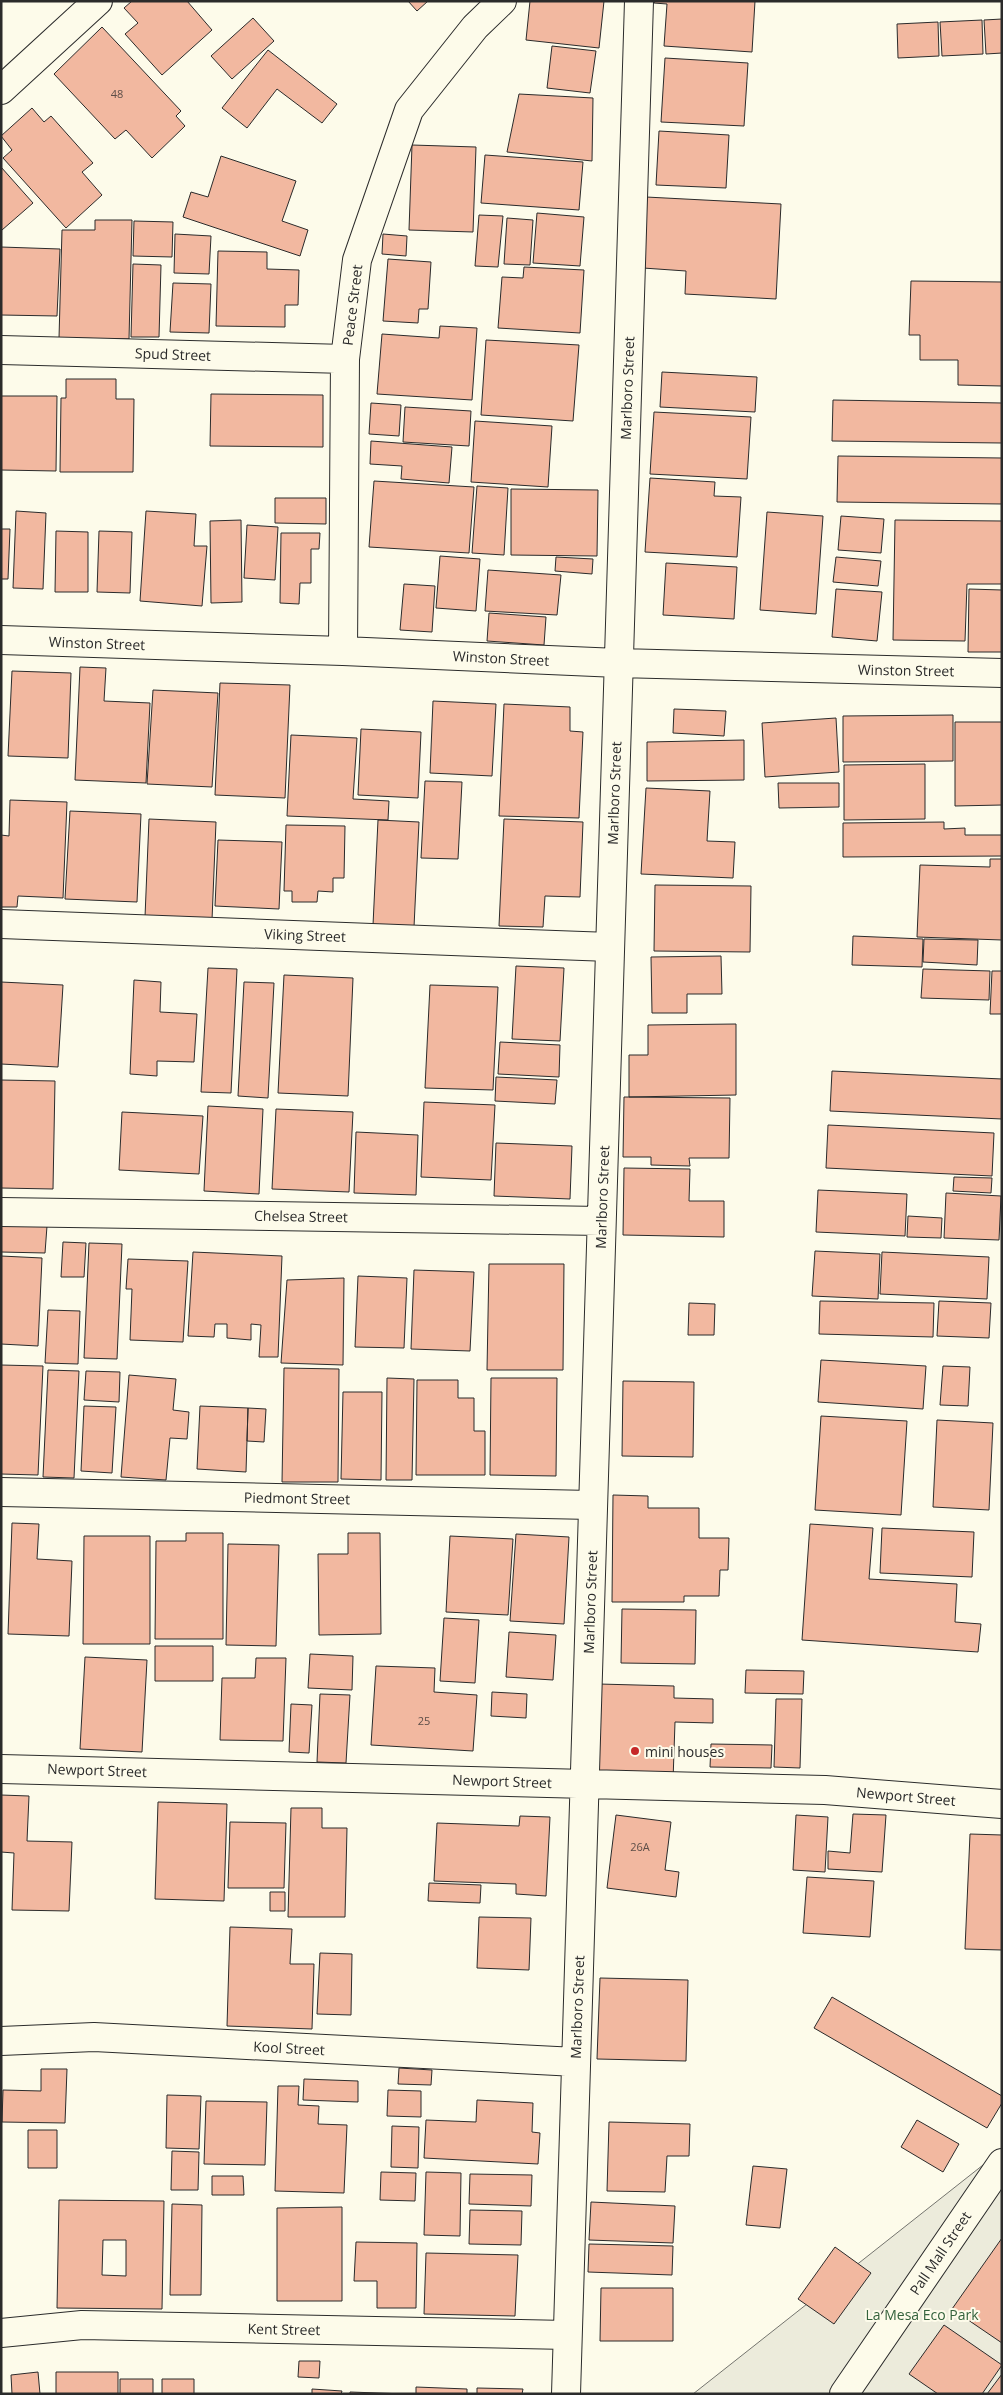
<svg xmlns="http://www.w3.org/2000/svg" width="1003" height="2395" font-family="'Open Sans',sans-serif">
	<rect width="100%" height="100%" fill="#fdfbea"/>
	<path fill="#ecebdb" stroke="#74746e" d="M1002,2150v244h-309z"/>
	<path fill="#f2b8a0" stroke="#2b2b2b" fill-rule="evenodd" d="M132,1h55l25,29 -50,45 -37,-41 13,-11 -14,-15z
		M408,1h20l-11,10z
		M530,1h74l-5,47 -73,-8z
		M655,1h100l-3,51 -88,-6 3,-42 -13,-1z
		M253,18l21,23 -42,38 -21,-23z
		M1002,19v34l-16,1 -2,-34z
		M982,20l1,34 -41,2 -2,-34z
		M938,22l1,34 -41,2 -1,-34z
		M102,27l79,84 -5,5 9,10 -33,32 -26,-28 -11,9 -61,-65z
		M552,46l44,5 -6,42 -43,-5z
		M268,50l69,54 -15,19 -45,-34 -30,39 -25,-20z
		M665,58l83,5 -4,63 -83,-4z
		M519,94l74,4 -1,63 -85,-9z
		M32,108l12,14 7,-6 42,47 -11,9 20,23 -36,33 -63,-70 9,-8 -11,-14z
		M659,131l70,4 -3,53 -70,-3z
		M412,145l64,2 -3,85 -64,-2z
		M485,155l98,7 -4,48 -98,-7z
		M221,156l75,25 -14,40 26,9 -8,26 -117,-39 8,-25 17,5z
		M1,167l32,36 -31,27 -1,-1z
		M646,197l135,7 -5,95 -91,-5 1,-23 -43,-3z
		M537,213l47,4 -4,49 -47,-3z
		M479,215l24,1 -5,51 -23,-1z
		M507,218l26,2 -3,45 -26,-1z
		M95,220h37l-3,119 -70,-1 3,-108h33z
		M134,221l39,1 -1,35 -39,-1z
		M175,234l36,2 -2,38 -35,-1z
		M383,234l24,2 -1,20 -24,-2z
		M1,247l59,2 -3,67 -56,-1z
		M218,251l49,1v17l32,1 -1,35h-13v22l-69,-1z
		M388,259l43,3 -3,47h-9l-1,14 -35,-2z
		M133,264l28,1 -2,72h-28z
		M524,267l60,3 -4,63 -82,-5 4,-51 21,1z
		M911,281l91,1v104l-44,-1v-25h-38v-25h-11z
		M173,283l38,1 -2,49 -39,-1z
		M440,326l37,2 -5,72 -95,-6 5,-60 57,4z
		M486,340l93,5 -6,76 -92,-6z
		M662,372l95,5 -2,35 -95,-5z
		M66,379h50v20h18l-1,73h-73l1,-74h5z
		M211,394l112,1v52l-113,-1z
		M1,396h56l-1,75 -55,-1z
		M833,400l169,3v40l-170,-2z
		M371,403l30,2 -2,31 -30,-2z
		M405,407l66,4 -2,35 -66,-4z
		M654,412l97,5 -4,62 -97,-5z
		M475,421l77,5 -4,61 -77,-5z
		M371,441l81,6 -3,36 -48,-4 1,-13 -32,-2z
		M838,456l164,2v46l-165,-2z
		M650,478l65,4 -1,14 27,1 -4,60 -92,-5z
		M374,481l100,6 -5,66 -100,-6z
		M477,486l31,2 -4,67 -32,-2z
		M511,489l87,1 -1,66 -86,-1z
		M275,498h51v26l-51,-1z
		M16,511l30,2 -3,76 -30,-1z
		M146,511l50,3 -2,32h13l-5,60 -62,-5z
		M767,512l56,4 -7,98 -56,-4z
		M841,516l43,3 -3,34 -43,-3z
		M241,520l1,82 -31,1 -1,-82z
		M895,520l107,1v63h-35l-2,57 -72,-1z
		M247,525l31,2 -3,53 -31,-2z
		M1,529h9l-2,50h-7z
		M56,531l32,1v60h-33z
		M99,531l33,1 -2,61 -33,-1z
		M281,533h39l-1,16h-8v34h-11l-1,21 -19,-1z
		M440,556l40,3 -4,52 -40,-3z
		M556,557l37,2 -1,15 -37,-3z
		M836,557l45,4 -3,25 -45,-4z
		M666,563l71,4 -3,52 -71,-4z
		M488,570l73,5 -4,40 -72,-4z
		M404,584l31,2 -3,46 -32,-2z
		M836,589l46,3 -5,49 -45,-4z
		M969,589l33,1v62h-34z
		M489,613l57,4 -2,28 -57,-4z
		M80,667l26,1 -2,33 46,2 -4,80 -71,-3z
		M12,671l59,2 -3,85 -60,-2z
		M220,683l70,2 -5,113 -70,-3z
		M153,690l65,3 -6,94 -65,-3z
		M433,701l63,3 -4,72 -62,-3z
		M504,704l66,3v24l13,1 -4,86 -80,-2z
		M674,709l52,2 -2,25 -51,-3z
		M953,715v46l-110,1v-46z
		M836,718l3,54 -74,5 -3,-54z
		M955,722h47v83l-47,1z
		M361,729l60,3 -3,66 -60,-3z
		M291,735l66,3 -4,61 36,2 -1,19 -101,-4z
		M744,740v40l-97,1v-39z
		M925,764v55l-81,1v-55z
		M425,781l37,1 -4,77 -37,-1z
		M778,783h61v24l-60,1z
		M646,788l64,3 -3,50 28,1 -2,36 -92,-4z
		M10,800l57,2 -4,96 -45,-2 -1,11h-16v-72l8,1z
		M70,811l71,3 -4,88 -72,-3z
		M149,819l67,3 -4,98 -67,-3z
		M504,819l79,3 -3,75 -35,-1 -2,31 -44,-1z
		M378,820l41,2 -5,105 -41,-2z
		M944,822v7l21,-1v7h37v21l-159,1v-34z
		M286,825l59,1 -1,52h-11v14l-15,-1 -1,11h-25v-11h-8z
		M218,840l64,2 -3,67 -64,-3z
		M990,859h12v81l-85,-3 3,-72 70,2z
		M655,885l96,1 -1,66 -96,-1z
		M853,936l70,3 -1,28 -70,-2z
		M924,939l54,1 -1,25 -54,-3z
		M721,956l1,38h-35v19h-35l-1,-56z
		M516,966l48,2 -4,73 -48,-2z
		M208,968l29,1 -6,124 -30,-1z
		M923,969l67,2 -1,29 -68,-2z
		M992,971h10v43h-12z
		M284,975l69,3 -5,118 -70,-3z
		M134,980l27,2 -1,30 37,2 -3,48 -37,-1v15l-27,-2z
		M1,982l62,3 -5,82 -57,-3z
		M244,982l30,1 -6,115 -30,-2z
		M430,985l68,2 -5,103 -68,-2z
		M736,1024v71l-107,2v-42h19v-30z
		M500,1042l60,3 -1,32 -61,-3z
		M832,1071l170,8v40l-172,-8z
		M496,1077l61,3 -2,24 -60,-3z
		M1,1080l54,1 -2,108 -52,-1z
		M624,1097l106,1 -1,60h-40l1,8 -39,-1v-8h-28z
		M424,1102l71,3 -4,75 -70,-3z
		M208,1106l55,3 -4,85 -55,-3z
		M276,1109l77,3 -4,80 -77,-3z
		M122,1112l81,4 -4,58 -80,-4z
		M828,1125l166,8 -2,43 -166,-8z
		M356,1132l62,3 -2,60 -62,-2z
		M496,1143l76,3 -2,53 -76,-3z
		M624,1168l66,1 -1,32h35v36l-101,-2z
		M954,1177l38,1 -1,15 -38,-2z
		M818,1190l89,4 -2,42 -89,-4z
		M946,1193l55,3 -2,44 -55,-2z
		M908,1216l34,2 -1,20 -34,-1z
		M1,1224l46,2 -2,27 -44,-1z
		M63,1242l23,1 -2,34h-23z
		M89,1243l33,1 -5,115 -33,-1z
		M815,1251l65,3 -2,45 -66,-3z
		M193,1252l89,4 -4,101h-19l2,-32 -10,-1v16l-24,-2v-14h-12l-1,13 -26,-1z
		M882,1252l107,5 -2,42 -107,-5z
		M1,1256l41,2 -4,88 -37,-2z
		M128,1259l60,2 -5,81 -53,-2 2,-51h-6z
		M489,1264h75l-1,106h-76z
		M414,1270l60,2 -4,79 -59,-2z
		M358,1276l49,2 -3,70 -49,-1z
		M344,1278l-1,87 -62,-2 6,-83z
		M820,1301l114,2 -1,34 -114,-3z
		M939,1301l52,2 -2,35 -52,-2z
		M689,1303l26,1 -1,31h-26z
		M48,1310l32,1 -2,53 -33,-1z
		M821,1360l105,6 -3,43 -105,-7z
		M1,1365l42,1 -5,109 -37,-1z
		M943,1366l27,1 -2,39 -28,-1z
		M284,1368l55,1 -1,113h-56z
		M48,1370l31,1 -5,107 -31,-1z
		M86,1371l34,1 -1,30 -35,-2z
		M129,1375l47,4 -3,31 16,2 -2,27 -17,-1 -4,42 -45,-3z
		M387,1378l27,1 -2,101h-26z
		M491,1378h66l-1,98 -66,-1z
		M417,1380h41v18h16v33h11v44h-69z
		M623,1381l71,1 -1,75 -71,-1z
		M343,1392h39l-1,88 -40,-1z
		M84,1406l32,1 -4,66 -31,-2z
		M200,1406l48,2 -2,64 -49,-3z
		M248,1408l18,1 -2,33 -17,-1z
		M821,1416l86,5 -6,94 -86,-5z
		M937,1420l56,3 -4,87 -56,-3z
		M613,1495l35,1v12h51v30h30l-1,32h-8l-1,26h-35v6h-72z
		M12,1523l27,1 -2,35 35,2 -3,75 -61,-2z
		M810,1524l63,4 -4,51 88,5 -2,38 26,2 -3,28 -176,-12z
		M882,1528l92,4 -2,45 -92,-4z
		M186,1533h37v106h-68l1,-98h30z
		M348,1533h32l1,101 -62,1 -1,-81h30z
		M516,1534l53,3 -5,87 -54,-3z
		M84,1536h66v108h-67z
		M450,1536l63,3 -5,76 -62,-3z
		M228,1544l51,1 -3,101 -50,-1z
		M622,1609l74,1 -1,54 -74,-1z
		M444,1618l35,2 -4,63 -35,-2z
		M509,1632l47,3 -3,45 -47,-3z
		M155,1646h58v35h-58z
		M310,1654l43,2 -1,34 -44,-2z
		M85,1657l62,3 -5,92 -62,-3z
		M256,1658h30l-3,83 -63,-1 2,-62h33z
		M376,1666l59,2 -1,24 43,3 -4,56 -102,-6z
		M746,1670l58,1 -1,23 -58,-1z
		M599,1684l75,2v12l39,1v24l-38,-1 -2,59 -77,-2z
		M492,1692l35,2 -1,24 -35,-2z
		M320,1694l30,1 -4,68 -29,-1z
		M776,1699h26l-2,69 -26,-1z
		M291,1704l21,1 -3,48 -20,-1z
		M711,1744l61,1 -1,23 -61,-1z
		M1,1795l28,1 -2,45 45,1 -3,69 -57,-1 2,-57 -13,-1z
		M158,1802l69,2 -3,97 -69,-2z
		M291,1808h31v20h25l-2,89h-57z
		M853,1814l33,1 -4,57 -54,-3v-18l22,2z
		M616,1815l55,7 -6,48 14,2 -3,25 -69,-9z
		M796,1815l32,2 -3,55 -32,-2z
		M520,1816l30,1 -4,79 -30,-2v-10l-82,-3 3,-58 82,3z
		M230,1822l56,1 -2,65h-56z
		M970,1834l32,1v115l-37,-1z
		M807,1877l67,4 -4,56 -67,-4z
		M429,1883l52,2 -1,18 -52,-2z
		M270,1892h15v19h-15z
		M479,1917l52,1 -2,52 -52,-2z
		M230,1927l62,2 -2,35h24l-2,65 -85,-3z
		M320,1953l32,1 -1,61 -34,-1z
		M600,1978l88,2 -2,81 -89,-2z
		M832,1997l170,99v7l-15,25 -173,-100z
		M399,2068l33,2 -1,15 -33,-1z
		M41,2069h26l-2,54 -63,-1 1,-32 38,1z
		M304,2079l54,2v21l-55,-2z
		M278,2086h21l-1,19 21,1 -1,18 29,1 -3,68 -69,-2z
		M388,2090l33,1v26l-34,-1z
		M167,2095l34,1 -2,53 -33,-1z
		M477,2100l56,3 -1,29 8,1 -2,31 -114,-6 2,-38 50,2z
		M206,2101l61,1 -2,63 -61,-1z
		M917,2120l42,24 -16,28 -42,-25z
		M609,2122l81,2 -1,32h-22l-2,36 -58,-1z
		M392,2126l27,1 -1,41 -27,-1z
		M28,2130h29v38h-29z
		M172,2151l27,1 -1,38h-27z
		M753,2166l34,3 -7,59 -34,-3z
		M381,2172l35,1 -1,28 -35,-1z
		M426,2172l35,1 -1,63 -36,-1z
		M470,2174l62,1 -1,31 -62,-2z
		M212,2176h31l1,19h-32z
		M59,2200l105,1 -2,108 -105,-1zM103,2240h23v36l-24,-1z
		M591,2202l84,4 -2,37 -84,-3z
		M172,2204l30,1 -1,90h-31z
		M342,2207v94h-65v-93z
		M470,2210l52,1 -1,34 -52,-1z
		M1002,2238v105l-50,-34z
		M356,2242l61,1 -1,65h-39v-27h-23z
		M589,2244l84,2 -1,29 -84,-3z
		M835,2247l36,26 -37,51 -36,-25z
		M426,2253l92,2 -3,61 -91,-2z
		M601,2288h72v53h-73z
		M944,2325l58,40 -20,29h-44l-29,-20z
		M299,2361h21l-1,17 -21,-1z
		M38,2372l2,22h-28l-1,-19z
		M56,2372h62v22h-62z
		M1002,2374v20h-15z
		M120,2379h33v15h-33z
		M162,2379h32v15h-32z
		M416,2387l51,2v5h-51z
		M477,2388l46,1 -1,5h-45z
		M312,2389l30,2 -1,3h-29z
		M350,2392l56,2h-56z"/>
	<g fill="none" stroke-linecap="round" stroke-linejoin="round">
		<g stroke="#2b2b2b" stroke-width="30">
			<path id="street" d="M1,90l97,-89
				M1,350l344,9
				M1,640l342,11 275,12 384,10
				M343,651l2,-292 12,-99 52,-150 66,-83 27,-26
				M1,924l609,23
				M1,1212l600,9
				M1,1492l591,13
				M1,1769l824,21 177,14
				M1,2041l93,-4 482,25
				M1,2333l81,-8 485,10
				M566,2394l73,-2393
				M844,2394l158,-231"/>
		</g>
		<use href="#street" stroke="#fdfbea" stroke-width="28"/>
	</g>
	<circle fill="#c62828" stroke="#fdfbea" stroke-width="2" cx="635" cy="1751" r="5"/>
	<g text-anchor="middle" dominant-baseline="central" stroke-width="4" stroke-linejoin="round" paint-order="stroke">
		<g font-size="11" fill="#5d4e48">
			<text x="117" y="93">48</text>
			<text x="424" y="1720">25</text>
			<text x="640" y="1846">26A</text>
		</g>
		<g font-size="14" fill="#2b2b2b" stroke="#fdfbea">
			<text transform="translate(352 305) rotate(-83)">Peace Street</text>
			<text transform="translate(173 354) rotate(2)">Spud Street</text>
			<text transform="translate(627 388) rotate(-88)">Marlboro Street</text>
			<text transform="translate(97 643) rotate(2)">Winston Street</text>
			<text transform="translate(501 658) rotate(3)">Winston Street</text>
			<text transform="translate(906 670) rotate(1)">Winston Street</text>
			<text transform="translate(614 793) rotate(-88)">Marlboro Street</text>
			<text transform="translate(305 935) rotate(2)">Viking Street</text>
			<text transform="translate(602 1197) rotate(-88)">Marlboro Street</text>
			<text transform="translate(301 1216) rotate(1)">Chelsea Street</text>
			<text transform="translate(297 1498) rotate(1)">Piedmont Street</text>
			<text transform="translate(590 1602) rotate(-88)">Marlboro Street</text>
			<text transform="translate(97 1770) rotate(2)">Newport Street</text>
			<text transform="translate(502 1781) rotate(2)">Newport Street</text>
			<text transform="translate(906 1796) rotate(5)">Newport Street</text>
			<text transform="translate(577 2007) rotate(-88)">Marlboro Street</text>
			<text transform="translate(289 2048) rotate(3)">Kool Street</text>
			<text transform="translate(940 2253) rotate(-56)">Pall Mall Street</text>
			<text transform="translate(284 2329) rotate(1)">Kent Street</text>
		</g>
		<g font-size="14" fill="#2b2b2b" stroke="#fdfbea" text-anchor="start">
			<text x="645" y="1751">mini houses</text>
		</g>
		<g font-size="14" fill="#34623c" stroke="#fdfbea">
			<text x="922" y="2314">La Mesa Eco Park</text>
		</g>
	</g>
	<rect width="1003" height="2395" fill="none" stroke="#2b2b2b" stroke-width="5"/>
</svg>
